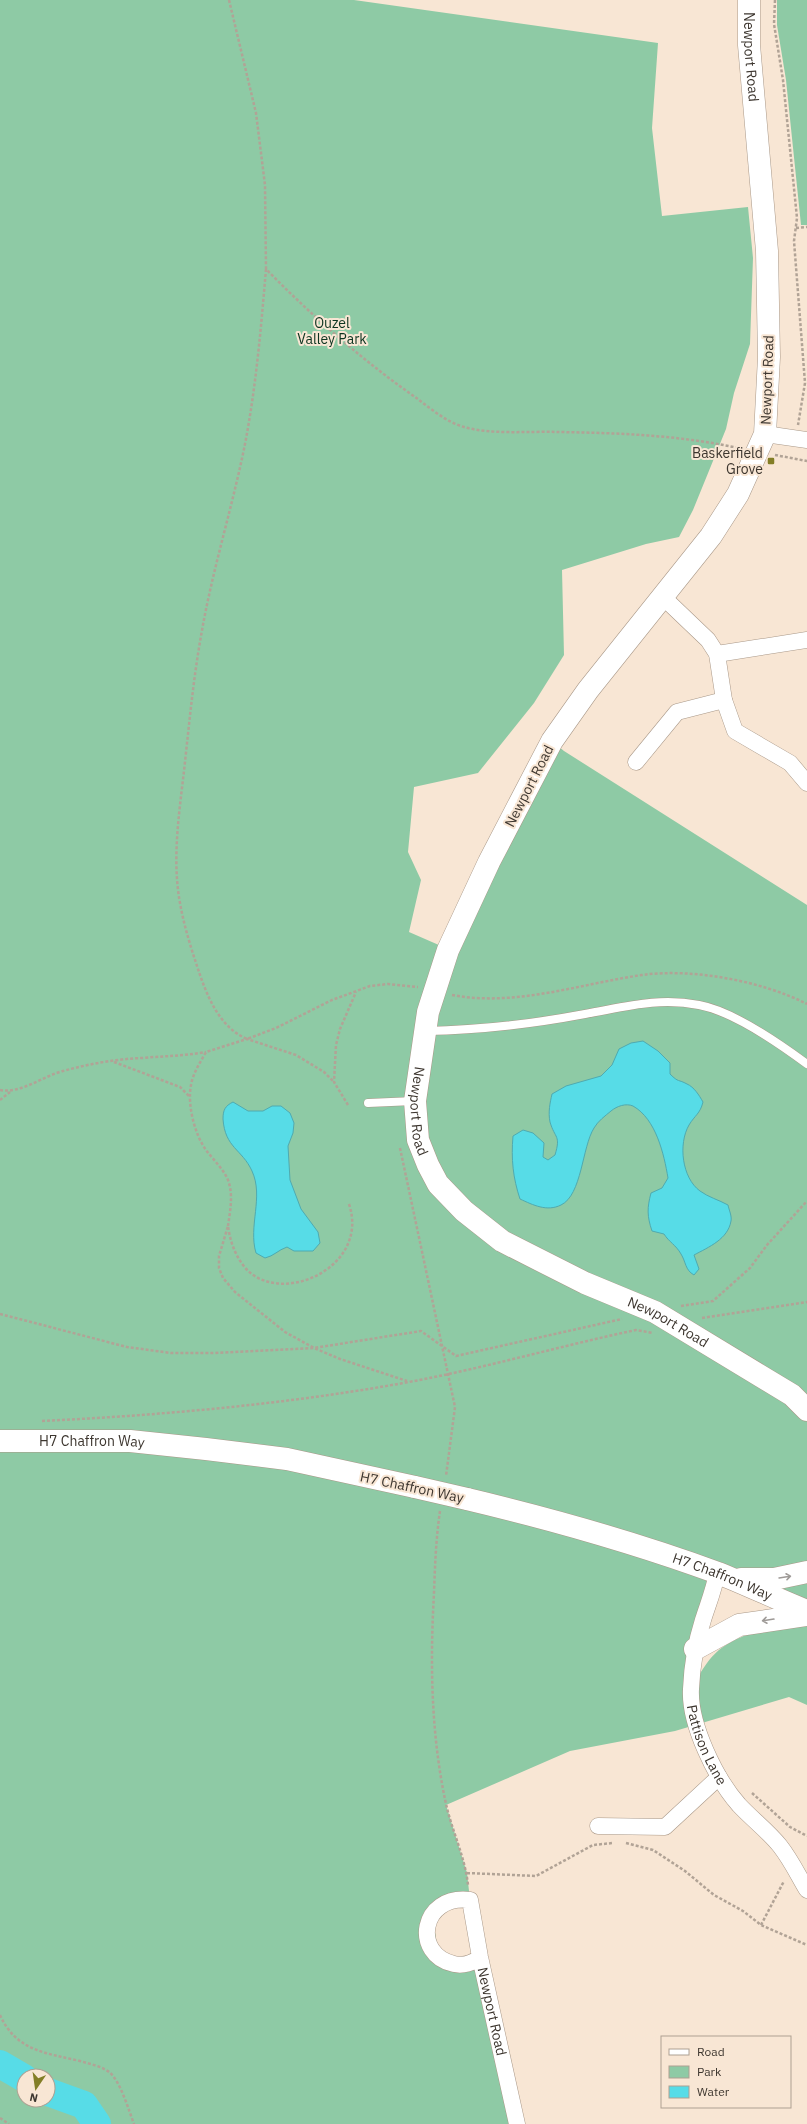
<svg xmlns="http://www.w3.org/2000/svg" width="807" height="2124" font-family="'IBM Plex Sans',sans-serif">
	<rect width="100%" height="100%" fill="#f8e6d4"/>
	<path fill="#8ecaa5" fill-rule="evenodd" d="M0,0h354l304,43 -6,85 10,88 86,-9 5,51 -3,86 -16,49 -8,36 -33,81 -14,27 -33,7 -84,26 2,85 -30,48 -56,70 -64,14 -6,65 13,28 -12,52 39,17 104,-208 12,10 243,154v707l-90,-39 -26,116c5,-9 10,-18 16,-26 23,-32 65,-34 100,-40v82l-18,-8 -114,34 -105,20 -124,54 21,68 3,27 -38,14 7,43 37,4 41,163h-517zM24,2076h24v24h-24z
		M777,0h30v225h-6l-15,-145 -9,-55z"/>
	<path fill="#57dce7" stroke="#4faab0" d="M643,1041l15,10 12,12v11c9,9 8,5 17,10 7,3 12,11 16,18 -3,12 -8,13 -14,23 -11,19 -7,53 11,66 8,6 19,9 28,14 1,5 4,11 3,16 -3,18 -22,26 -37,34l5,14 -5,6c-9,-5 -8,-13 -13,-21 -5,-9 -12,-12 -17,-20l-12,-3c-5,-15 -5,-23 -1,-38l11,-5 6,-10c-4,-24 -12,-59 -35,-72 -7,-3 -16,0 -22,5 -6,5 -13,10 -17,17 -12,19 -12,67 -33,77 -14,7 -28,0 -41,-6 -7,-21 -9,-40 -7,-63l10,-6 10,3 11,10 -1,14 5,3 7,-5c6,-20 0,-16 -5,-33 -2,-10 0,-19 2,-28l14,-8 35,-10 11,-11 7,-16 12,-6z
		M233,1102l15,9h15l9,-5h9l9,7 4,10 -1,10 -5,13 2,34 11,29 17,23 2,11 -7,8h-19l-7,-4c-9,3 -13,9 -22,11l-9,-5c-8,-27 8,-56 -4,-82 -10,-22 -27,-23 -29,-52 0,-9 2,-13 10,-17z"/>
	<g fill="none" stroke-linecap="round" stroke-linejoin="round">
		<path stroke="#57dce7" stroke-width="28" d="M0,2064l24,14
			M48,2092l36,13 13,19"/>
		<g stroke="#a99888" stroke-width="9">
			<path id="lane" d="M426,1031c54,-1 106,-7 159,-17 40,-7 73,-17 114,-9 33,6 81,39 108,59
				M368,1103l46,-2"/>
		</g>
		<g stroke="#a99888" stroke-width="17">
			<g id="street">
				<path d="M765,434l42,6"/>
				<path d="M663,597l45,43 9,14 7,46 11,31 55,32 17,20"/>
				<path d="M717,654l90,-14"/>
				<path d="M636,762l41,-50 47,-12"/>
				<path id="s1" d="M717,1573c-3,17 -9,31 -14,47 -7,22 -11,45 -12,69 -2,35 25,90 48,116 13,14 29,26 41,41 11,14 18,29 27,44"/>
				<path d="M598,1826l67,1 54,-50"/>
				<path id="s2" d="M480,1957c-7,6 -17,9 -26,7 -42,-9 -34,-70 16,-64l10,57 37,167"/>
			</g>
		</g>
		<g stroke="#a99888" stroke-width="23">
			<g id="secondary">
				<path id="s3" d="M749,0v45l18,206 2,106 -4,77 -27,60 -27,42 -123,154 -36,51 -63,121 -41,88 -20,62 -13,89 3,39 10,25 10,19 26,27 38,30 83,42 70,29 137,83 15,15"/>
				<path id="s4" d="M0,1441h130l76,8 81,10 128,28"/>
				<path id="s5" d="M467,1499c84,20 169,44 251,74 30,12 59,26 89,38"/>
				<path d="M741,1579h33l33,-7"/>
				<path d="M695,1649l44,-24 68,-10"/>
			</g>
		</g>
		<path stroke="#b1a396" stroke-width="2.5" stroke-dasharray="3 2" stroke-linecap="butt" d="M229,0l27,113 9,72 1,84c46,47 95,90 149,128 15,11 31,25 49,30 28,8 65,4 94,5 61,1 120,3 180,16
			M775,0l-1,24 9,56 14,138 -3,23 11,142 -7,42
			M796,228l11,-1
			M266,269c-5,59 -10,118 -21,175 -13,65 -33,127 -44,192 -8,45 -12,90 -17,135 -5,43 -12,89 -4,132 4,23 11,45 18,66 9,27 21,58 49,70l29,-11 56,-28 38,-14 18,-2 30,3
			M775,455l32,6
			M452,995c64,12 127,-11 190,-20 50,-7 120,6 165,29
			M114,1062l66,25 9,9
			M0,1090c21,4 43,-14 63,-19 26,-7 52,-12 79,-13 22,-2 42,-2 64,-6
			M0,1100l10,-8
			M348,1105l-14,-23 2,-37 4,-16 16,-37
			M400,1148l55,259 -9,69
			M349,1204c22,66 -74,105 -106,61 -9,-12 -13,-25 -15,-39l-9,30v12l4,10 12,14 50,40 29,16 26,11 67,22
			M228,1226c2,-14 5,-29 1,-43 -4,-13 -15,-22 -23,-33 -11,-15 -19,-45 -15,-65 2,-12 9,-22 15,-33l41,-13 49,16 28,17 10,10
			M681,1306l32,-5 37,-33 17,-23 40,-44
			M0,1314l127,33 44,6h42l101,-5 107,-17 35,25 166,-37
			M702,1318l105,-16
			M42,1421c123,-6 246,-17 367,-39 76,-14 151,-36 227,-52l17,3
			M440,1511c-4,27 -5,54 -6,82 -4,70 -3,142 12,211 6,27 19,53 22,81
			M752,1793l38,34 17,9
			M626,1843l27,7 32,21 29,24 29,16 18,14 46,20
			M467,1873l69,3 57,-31 20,-2
			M761,1925l23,-44
			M0,2015c16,36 46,38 80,46 10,3 21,5 29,11 11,8 20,39 25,52
			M0,2118l9,6"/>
		<use href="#lane" stroke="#fff" stroke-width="8"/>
		<use href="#street" stroke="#fff" stroke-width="16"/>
		<use href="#secondary" stroke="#fff" stroke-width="22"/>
		<g stroke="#a99888" stroke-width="23" stroke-linecap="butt">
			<path id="secondary-bridge" d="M415,1487l52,12"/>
		</g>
		<use href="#secondary-bridge" stroke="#fff" stroke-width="22"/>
	</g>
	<defs><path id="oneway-shaft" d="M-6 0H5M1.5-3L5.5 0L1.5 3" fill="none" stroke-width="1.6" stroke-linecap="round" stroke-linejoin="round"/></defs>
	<g stroke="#9e9a97">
		<use href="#oneway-shaft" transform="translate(785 1577) rotate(-9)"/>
		<use href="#oneway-shaft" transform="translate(768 1620) rotate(171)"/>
	</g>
	<rect fill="#837e26" stroke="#f8e6d4" stroke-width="1.5" x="767" y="457" width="8" height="8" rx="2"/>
	<g text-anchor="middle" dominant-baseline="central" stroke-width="4" stroke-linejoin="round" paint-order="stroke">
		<g font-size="14" fill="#3d362f" stroke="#f8e6d4">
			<text stroke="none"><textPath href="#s3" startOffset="57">Newport Road</textPath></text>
			<text transform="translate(767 380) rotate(-88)">Newport Road</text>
			<text transform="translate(529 786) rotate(-63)">Newport Road</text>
			<text stroke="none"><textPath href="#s3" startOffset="1209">Newport Road</textPath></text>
			<text stroke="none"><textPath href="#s3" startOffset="1557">Newport Road</textPath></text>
			<text stroke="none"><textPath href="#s4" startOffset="92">H7 Chaffron Way</textPath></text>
			<text transform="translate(412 1487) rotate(12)">H7 Chaffron Way</text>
			<text stroke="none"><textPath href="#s5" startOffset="267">H7 Chaffron Way</textPath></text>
			<text stroke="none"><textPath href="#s1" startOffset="178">Pattison Lane</textPath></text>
			<text stroke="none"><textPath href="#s2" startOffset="248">Newport Road</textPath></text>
		</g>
		<g font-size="14" fill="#0d3420" stroke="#f8e6d4">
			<text x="332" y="323">Ouzel<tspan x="332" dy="16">Valley Park</tspan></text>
		</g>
		<g font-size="14" fill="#3d362f" stroke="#f8e6d4" text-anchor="end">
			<text x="763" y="453">Baskerfield<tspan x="763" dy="16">Grove</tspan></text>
		</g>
	</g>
	<rect x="661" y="2036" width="130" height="72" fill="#f8e6d4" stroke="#ada092"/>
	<rect x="669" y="2049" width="20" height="6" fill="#ffffff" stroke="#ada092"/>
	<text x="697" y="2056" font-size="12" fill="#3d362f">Road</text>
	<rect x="669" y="2066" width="20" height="12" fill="#8ecaa5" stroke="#ada092"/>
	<text x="697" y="2076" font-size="12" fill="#3d362f">Park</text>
	<rect x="669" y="2086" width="20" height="12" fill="#57dce7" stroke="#ada092"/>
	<text x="697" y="2096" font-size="12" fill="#3d362f">Water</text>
	<g transform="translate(36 2088) rotate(193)"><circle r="19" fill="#f8e6d4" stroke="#ada092"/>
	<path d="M0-3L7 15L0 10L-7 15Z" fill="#837e26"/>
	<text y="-6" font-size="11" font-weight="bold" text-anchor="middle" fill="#3d362f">N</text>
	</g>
</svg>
